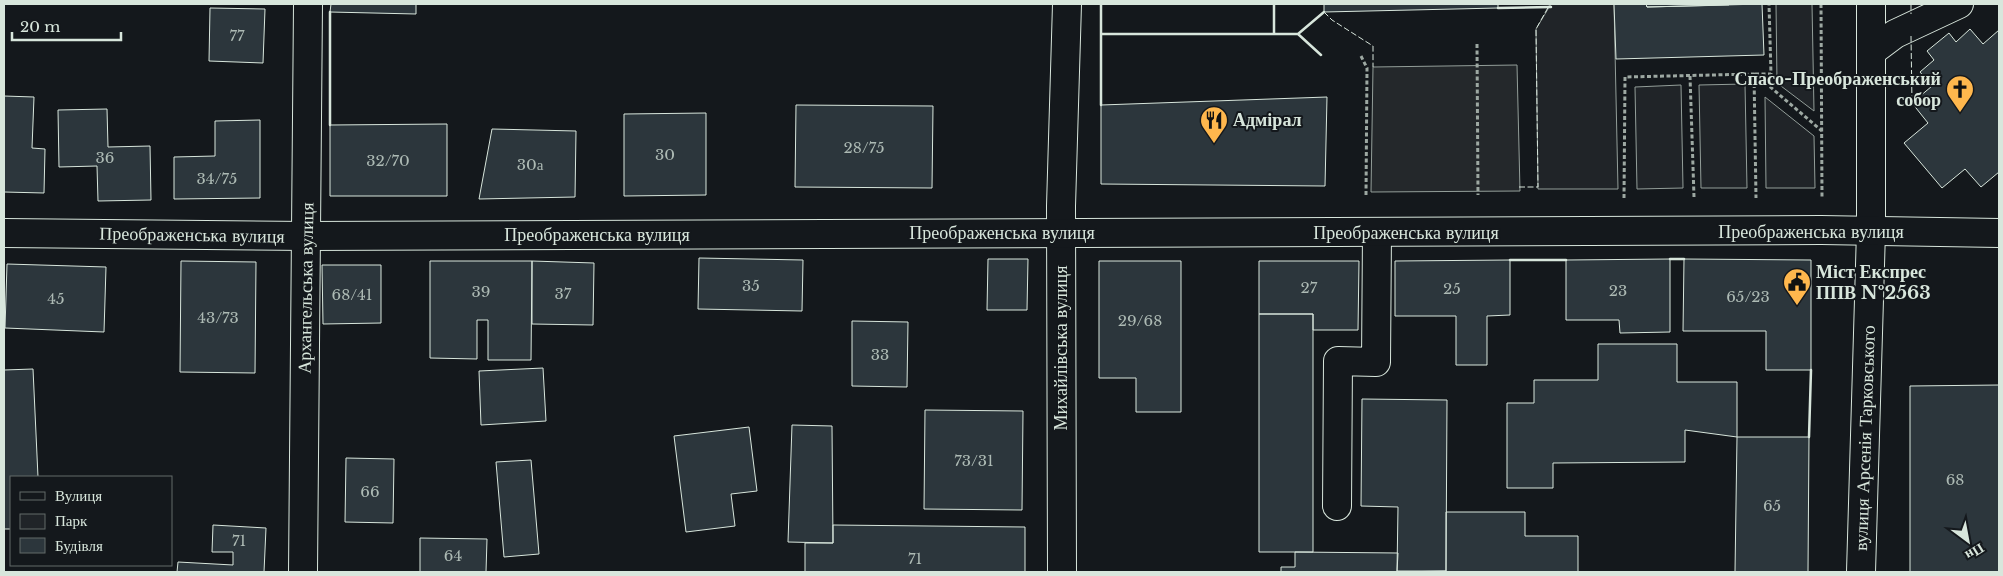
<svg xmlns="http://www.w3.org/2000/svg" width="2003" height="576" font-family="'Libre Baskerville',serif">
	<rect width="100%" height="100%" fill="#14181c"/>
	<path fill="#202428" stroke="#939e99" d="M1551,4h63l4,185h-80l-2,-160z
		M1776,4h36l2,107 -37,-28z
		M1745,84l2,104h-46l-2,-103z
		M1681,85l2,103 -46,1 -2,-102z
		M1765,97l49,39 1,52h-49z"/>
	<path fill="#24282b" stroke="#939e99" d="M1517,65l3,126 -149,1 2,-125z"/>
	<path fill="#2c363c" stroke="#d8e6dc" d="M331,4h85v10l-86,-2z
		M1324,4h174v4l-174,4z
		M1614,4h32l1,3 115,-3 2,51 -148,4z
		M1646,4h83v1l-82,2z
		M210,8l55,1 -2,54 -54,-2z
		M1970,29l13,15 16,-14v142l-18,15 -16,-18 -23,19 -38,-45 24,-20 -16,-20 20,-17 -12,-14 14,-12 -7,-9 22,-18 7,9z
		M4,96l30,1 -2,51 13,1 -1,44 -40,-1z
		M1327,97l-2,89 -224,-2v-79z
		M796,105l137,1 -1,82 -137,-1z
		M107,109l1,38 42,-1 1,54 -53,1 -1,-35 -38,1 -1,-57z
		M706,113v82l-82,1v-82z
		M260,120v78l-86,1v-42l41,-1v-35z
		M447,124v72h-117v-71z
		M492,129l84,2 -1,66 -96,2z
		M699,258l104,2 -1,51 -104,-2z
		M988,259h40l-1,51h-40z
		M1670,259v73l-50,1 -1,-13h-53v-60z
		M1684,259l127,1v110h-45v-39h-83z
		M1510,260v55l-23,1v49h-31v-49h-61v-55z
		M181,261l75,1 -1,111 -75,-1z
		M430,261h102l-1,99h-43v-40h-11v39l-47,-1z
		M532,261l62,2 -1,62 -61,-1z
		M1099,261h82v151h-45v-34h-37z
		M1259,261h100l-1,69h-45v-16h-54z
		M7,264l99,3 -2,65 -99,-4z
		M322,265h59v58l-58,1z
		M1259,314h54v238h-54z
		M852,321l56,1 -1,65 -55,-1z
		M1598,344h79v38h60v55l-52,-7v32l-132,1v25h-46v-85h27v-23h64z
		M543,368l3,53 -65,4 -2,-54z
		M33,369l5,108h-27v52h-7v-159z
		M1999,385v187h-89v-186z
		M1362,399l85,1 -1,171h-49l1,-64 -37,-1z
		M925,410l98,1 -1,99 -98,-1z
		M792,425l40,1 1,117 -45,-1z
		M749,427l8,64 -26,3 4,32 -49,6 -12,-96z
		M1737,437h72l-1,135h-73z
		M346,458l48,1 -1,64 -48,-1z
		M531,460l8,94 -35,3 -8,-95z
		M1446,512h79v24h53v36h-181l49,-1z
		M213,525l53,3 -2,44h-87l1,-10 55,3v-13h-21z
		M833,525l192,2v45h-220v-29h28z
		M420,538l67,1 -1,33h-66z
		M1295,552l103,1 -1,19h-116v-5h14z"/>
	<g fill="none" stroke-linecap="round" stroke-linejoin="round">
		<g stroke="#d8e6dc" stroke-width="30">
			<path id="minor" d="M1871,52l24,-18 64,-30
				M1337,506l1,-145 38,1 1,-129
				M303,572l5,-568
				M1062,572l-1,-366 6,-202
				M1861,572l10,-341v-227"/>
		</g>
		<g stroke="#d8e6dc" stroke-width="30">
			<path id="major" d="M4,233l302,3 1515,-6 178,3"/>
		</g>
		<path stroke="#9da8a2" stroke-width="3" stroke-dasharray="4 2.5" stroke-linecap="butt" d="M1821,4l1,194
			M1477,44l1,151
			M1361,56l6,12 -1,127
			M1755,74l67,57
			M1755,74h16l-2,-70
			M1690,76l4,121
			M1624,198l1,-121 129,-3 2,124"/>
		<use href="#minor" stroke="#14181c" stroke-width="28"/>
		<use href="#major" stroke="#14181c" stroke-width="28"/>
		<path stroke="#d8e6dc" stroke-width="1" stroke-dasharray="6 2.5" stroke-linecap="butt" d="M1911,4v10
			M1324,12l8,8 41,26v21
			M1911,36l1,67
			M1519,187h19l-2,-158 14,-25"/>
		<path stroke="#d8e6dc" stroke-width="2.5" d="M1101,4v101
			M1274,4v30h24l26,-22
			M1498,8l53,-1
			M1101,34h173
			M1298,34l23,21
			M330,125v-113
			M1670,259h14
			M1510,260h56
			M1809,437l2,-67"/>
	</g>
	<defs>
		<g id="church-pin" transform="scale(1.4375)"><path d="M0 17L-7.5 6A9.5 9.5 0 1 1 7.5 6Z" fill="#ffb74d" stroke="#14181c"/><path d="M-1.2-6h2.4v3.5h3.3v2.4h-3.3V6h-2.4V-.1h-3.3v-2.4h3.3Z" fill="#111"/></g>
		<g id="restaurant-pin" transform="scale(1.4375)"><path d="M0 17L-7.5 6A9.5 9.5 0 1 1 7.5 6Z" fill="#ffb74d" stroke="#14181c"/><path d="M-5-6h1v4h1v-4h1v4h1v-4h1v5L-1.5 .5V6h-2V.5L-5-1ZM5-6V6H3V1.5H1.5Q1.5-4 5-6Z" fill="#111"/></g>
		<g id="civic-pin" transform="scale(1.4375)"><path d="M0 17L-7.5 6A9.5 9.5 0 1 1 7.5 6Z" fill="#ffb74d" stroke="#14181c"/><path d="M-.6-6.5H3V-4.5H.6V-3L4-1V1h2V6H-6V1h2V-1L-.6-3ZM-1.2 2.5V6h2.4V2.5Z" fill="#111"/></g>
	</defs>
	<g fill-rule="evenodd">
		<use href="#church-pin" x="1960" y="89"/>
		<use href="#restaurant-pin" x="1214" y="120"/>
		<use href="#civic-pin" x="1797" y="282"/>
	</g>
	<g text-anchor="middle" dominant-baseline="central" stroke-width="4" stroke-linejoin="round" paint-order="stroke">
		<g font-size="15" fill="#adbab4">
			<text x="237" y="35">77</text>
			<text x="864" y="147">28/75</text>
			<text x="665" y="154">30</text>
			<text x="105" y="157">36</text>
			<text x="388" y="160">32/70</text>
			<text x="530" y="164">30а</text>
			<text x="217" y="178">34/75</text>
			<text x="751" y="285">35</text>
			<text x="1309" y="287">27</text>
			<text x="1452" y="288">25</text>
			<text x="1618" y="290">23</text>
			<text x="481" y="291">39</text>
			<text x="563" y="293">37</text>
			<text x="352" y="294">68/41</text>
			<text x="1748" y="296">65/23</text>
			<text x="56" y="298">45</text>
			<text x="218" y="317">43/73</text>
			<text x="1140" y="320">29/68</text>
			<text x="880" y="354">33</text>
			<text x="974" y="460">73/31</text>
			<text x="1955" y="479">68</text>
			<text x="370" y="491">66</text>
			<text x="1772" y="505">65</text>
			<text x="239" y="540">71</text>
			<text x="453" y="555">64</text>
			<text x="915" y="558">71</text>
		</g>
		<g font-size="18" font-weight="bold" fill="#d8e6dc" stroke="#14181c" text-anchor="start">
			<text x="1941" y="79" text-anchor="end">Спасо-Преображенський<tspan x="1941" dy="21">собор</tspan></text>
			<text x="1233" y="120">Адмірал</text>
			<text x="1816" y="272">Міст Експрес<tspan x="1816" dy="21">ППВ №2563</tspan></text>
		</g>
		<g font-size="18" fill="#d8e6dc" stroke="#14181c">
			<text x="1811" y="232">Преображенська вулиця</text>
			<text x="1002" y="233">Преображенська вулиця</text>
			<text x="1406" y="233">Преображенська вулиця</text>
			<text transform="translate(192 235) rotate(1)">Преображенська вулиця</text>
			<text x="597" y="235">Преображенська вулиця</text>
			<text transform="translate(306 288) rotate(-89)">Архангельська вулиця</text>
			<text transform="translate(1061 348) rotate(-90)">Михайлівська вулиця</text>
			<text transform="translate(1865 438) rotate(-88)">вулиця Арсенія Тарковського</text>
		</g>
	</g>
	<rect width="2003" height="576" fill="none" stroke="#d8e6dc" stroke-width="10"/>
	<rect x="10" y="476" width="162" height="90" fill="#14181c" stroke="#626a69"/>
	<rect x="20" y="492" width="25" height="8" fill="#14181c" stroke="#626a69"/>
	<text x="55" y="501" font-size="15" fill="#d8e6dc">Вулиця</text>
	<rect x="20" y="514" width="25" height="15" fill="#202428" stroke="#626a69"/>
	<text x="55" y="526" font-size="15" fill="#d8e6dc">Парк</text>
	<rect x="20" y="538" width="25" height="15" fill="#2c363c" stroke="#626a69"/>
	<text x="55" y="551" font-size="15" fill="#d8e6dc">Будівля</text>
	<g transform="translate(1968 541) rotate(148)" stroke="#14181c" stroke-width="4" paint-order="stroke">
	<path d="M0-4L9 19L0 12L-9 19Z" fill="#d8e6dc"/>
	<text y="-8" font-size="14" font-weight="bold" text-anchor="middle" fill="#d8e6dc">Пн</text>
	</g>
	<path d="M12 32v8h109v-8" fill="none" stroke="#d8e6dc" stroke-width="2.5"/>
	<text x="20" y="32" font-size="15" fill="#d8e6dc" stroke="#14181c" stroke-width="4" paint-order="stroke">20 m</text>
</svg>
